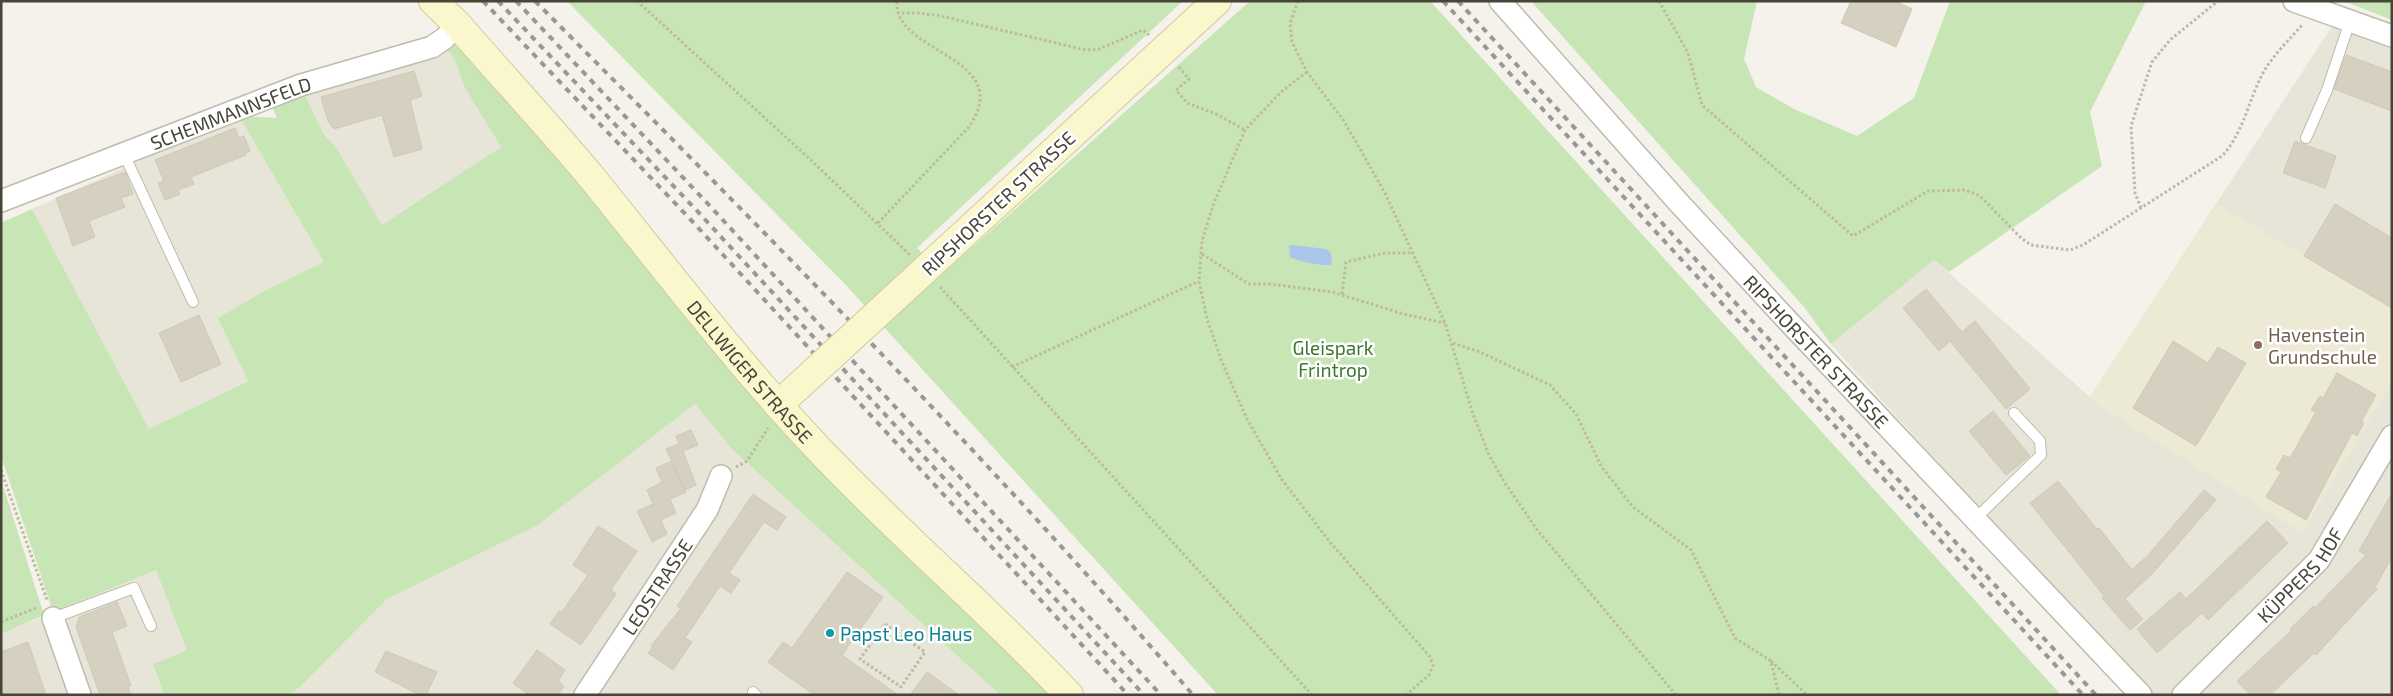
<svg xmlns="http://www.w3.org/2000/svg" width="2393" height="696" font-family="'Exo 2',sans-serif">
	<rect width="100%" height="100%" fill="#f4f2ea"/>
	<path fill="#e7e5d8" d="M2338,17l54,20v658h-244l-317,-351 103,-84 156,137z
		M442,44l12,14 11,30 36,59 -119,79 -45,-77 -14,-16 -20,-42z
		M239,116l85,146 -56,27 -19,91 -100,49 -117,-220z
		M695,404l36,44 269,247h-711l11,-8 87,-88 151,-74z
		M156,569l31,81 -34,14 11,31h-163v-61z"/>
	<path fill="#ece9d5" d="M2217,204l175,104v75l-90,150 -202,-126 -10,-10z"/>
	<path fill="#c8e5b6" d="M567,1h616l-266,247 25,26 308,-273h180l631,694h-843l-374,-412z
		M1531,1h226l-13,58 12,28 38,22 63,27 57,-38 36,-97h196l-56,111 12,54 -153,106 -15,-12 -103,84 -26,-36z
		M2344,1h48v19z
		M460,36l597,659h-57l-269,-247 -36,-44 -157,121 -151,74 -87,88 -11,8h-125l-11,-31 34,-14 -31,-80 -103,42 -52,-156v-233l31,-14 117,220 99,-48 -30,-63 50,-29 56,-27 -85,-146 38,2 -5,-11 31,-16 20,42 14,16 45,76 119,-78 -36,-59 -11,-30 -12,-14z
		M1,479l43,136 -43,19z"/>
	<path fill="#abc6ec" d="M1292,245l34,4 5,4 1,10 -2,2c-8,1 -33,-4 -40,-8l-1,-11z"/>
	<path fill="#d5d0c0" stroke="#cfc9b4" d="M1851,1h44l17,8 -16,38 -55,-24z
		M2346,55l46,17v39l-58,-22z
		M414,71l8,25 -12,4 12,49 -28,8 -12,-42 -48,14 -6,-8 -7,-24z
		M235,128l4,10 5,-2 6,15 -4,2v2l-55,22 3,7 -16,6 2,4 -15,6 -7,-17 6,-2 -9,-21z
		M2295,141l41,15 -11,32 -42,-15z
		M125,172l8,22 -12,4 4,9 -36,14 6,16 -22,9 -17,-48z
		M2335,204l57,34v70l-88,-52z
		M1926,289l36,43 13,-11 55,68 -24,20 -56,-68 -11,10 -36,-43z
		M199,315l22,49 -40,18 -22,-49z
		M2173,341l35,22 10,-16 28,16 -50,83 -63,-38z
		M2337,373l39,22 -15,27 3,1 -7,13 -5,-3 -46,87 -40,-23 15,-25 -5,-3 8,-14 6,3 26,-46 -5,-2 9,-14 3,2z
		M1993,411l37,45 -24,19 -37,-44z
		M691,430l7,15 -15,6 13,34 -11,5 -12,-25 13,27 -16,7 6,14 -15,7 6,14 -15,8 -15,-31 16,-7 -6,-14 15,-8 -6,-14 16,-7 -6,-12 13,-5 -3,-8z
		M2058,481l39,48 2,-1 33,42 17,-16 55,-64 12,10 -63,73 -28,26 18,20 -13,11 -28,-32 2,-2 -74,-93z
		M2392,493v64l-17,30 2,2 -61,66 -2,-2 -44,42h-20l-13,-14 55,-51 -2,-1 23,-23 2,2 51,-53 -7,-4z
		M753,494l33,23 -9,13 -13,-8 -35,51 11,7 -9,13 -11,-7 -35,52 7,4 -19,28 -25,-17 5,-6 -2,-1 30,-38 -4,-2z
		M2267,521l21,22 -80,77 -6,-7 -45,40 -20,-24 43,-37 6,7z
		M598,526l39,25 -26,39 5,4 -35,51 -31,-21 9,-13 3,1 26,-37 -15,-10z
		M847,572l36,25 -41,58 56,40h-84l-46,-33 15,-20 9,6z
		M117,602l10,24 -15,6 19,54 -3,1 3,8h-31l-24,-68 3,-10z
		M28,642l18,53h-45v-43z
		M537,650l28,20 -7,11 6,5 -6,9h-29l-16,-12z
		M386,651l51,21 -11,23h-6l-45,-23z
		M927,672l32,23h-49z"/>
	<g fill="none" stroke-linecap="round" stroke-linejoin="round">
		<g stroke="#bfbcad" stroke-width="12">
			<path id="lane" d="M2306,138l21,-48 23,-69
				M123,152l70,150
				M1974,520l67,-65 -1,-14 -26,-28
				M53,618l81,-30 17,38
				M753,692l3,3"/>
		</g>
		<g stroke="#bfbcad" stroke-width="24">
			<g id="street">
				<path id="s1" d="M1500,1l179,202 109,118 353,374"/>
				<path d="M2294,1l98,35"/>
				<path id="s2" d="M1,201l300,-116 131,-38 13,-9 12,-14"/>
				<path d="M53,618l27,77"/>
				<path id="s3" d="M585,695l122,-185 14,-34"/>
				<path id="s4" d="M2183,695l136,-135 73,-124"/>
			</g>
		</g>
		<g stroke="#d0cb9d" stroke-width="30">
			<g id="secondary">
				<path id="s5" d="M433,1l24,23c45,52 92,102 136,155 72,89 141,180 219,263 82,88 174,165 257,253"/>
				<path d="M1052,153l165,-152"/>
				<path d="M778,405l36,-33"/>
			</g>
		</g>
		<path stroke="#bfb99f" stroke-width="3" stroke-dasharray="2.5 2.5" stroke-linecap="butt" d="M637,1l176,161 97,93
			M1298,1l-8,22 2,19 15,30 37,49 41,72 60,130 28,91 16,41 16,28 33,48 138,164
			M1659,1l29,52 14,52 151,131 75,-45 37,-1 15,6 41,42 10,7 39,5 13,-5 139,-89c21,-22 27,-57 41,-83 10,-18 26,-33 40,-49
			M897,13h21l23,3 145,34 13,-1 44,-19 6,5
			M1179,67l10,12 -13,11 11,13 29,11 29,16
			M1307,72l-26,20 -36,38 -31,73 -12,38 -3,40 8,38 15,43 25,57 35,61 48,62 100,115 3,8 -4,10 -23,20
			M2141,208l-6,-15 -4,-67 21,-64 18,-22 48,-39
			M878,223l90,-95c51,-72 -76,-74 -71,-127
			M1202,254l47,30h22l61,8 75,23 38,8
			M940,287l372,408
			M1342,294l4,-32 39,-9h28
			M1453,343l27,9 70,33 26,29 25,52 32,41 58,43 44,88 36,23 8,34
			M1012,367l187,-86
			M736,467l11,-6 21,-33
			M1,470l46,130
			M1,622l35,-14
			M885,624l40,28 -24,35 -41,-28z
			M1771,661l36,34"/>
		<use href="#lane" stroke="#fff" stroke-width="10"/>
		<use href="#street" stroke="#fff" stroke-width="21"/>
		<use href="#secondary" stroke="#fbf7cd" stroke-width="28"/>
		<path stroke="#989898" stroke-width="4" stroke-dasharray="6 6" stroke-linecap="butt" d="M483,1l208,219 437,475
			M498,1l202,213 444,481
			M516,1l193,204 452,490
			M535,1c225,226 449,452 658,694
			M1443,1l640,694
			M1458,1l638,694"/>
		<g stroke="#d0cb9d" stroke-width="30" stroke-linecap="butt">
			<path id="secondary-bridge" d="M814,372l238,-219"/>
		</g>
		<use href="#secondary-bridge" stroke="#fbf7cd" stroke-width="28"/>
	</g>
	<circle fill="#8d6e63" stroke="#fff" stroke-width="2" cx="2258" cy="345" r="5"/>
	<circle fill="#0f9aa8" stroke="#fff" stroke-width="2" cx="830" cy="633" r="5"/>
	<g text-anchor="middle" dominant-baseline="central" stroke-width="5" stroke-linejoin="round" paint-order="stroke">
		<g font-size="19" fill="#474438" stroke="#fff">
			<text stroke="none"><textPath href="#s2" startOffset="246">SCHEMMANNSFELD</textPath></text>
			<text transform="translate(998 203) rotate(-43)">RIPSHORSTER STRASSE</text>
			<text stroke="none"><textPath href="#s1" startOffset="472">RIPSHORSTER STRASSE</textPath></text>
			<text stroke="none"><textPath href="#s5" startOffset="488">DELLWIGER STRASSE</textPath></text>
			<text stroke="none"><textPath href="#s4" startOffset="168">KÜPPERS HOF</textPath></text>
			<text stroke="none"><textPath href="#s3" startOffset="130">LEOSTRASSE</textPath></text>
		</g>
		<g font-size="19" fill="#785e54" stroke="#fff" text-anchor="start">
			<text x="2268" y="334">Havenstein<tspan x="2268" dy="22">Grundschule</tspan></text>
		</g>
		<g font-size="19" fill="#3e752f" stroke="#fff">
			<text x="1333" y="347">Gleispark<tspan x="1333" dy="22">Frintrop</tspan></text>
		</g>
		<g font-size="19" fill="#0d838f" stroke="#fff" text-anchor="start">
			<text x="840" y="633">Papst Leo Haus</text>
		</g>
	</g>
	<rect width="2393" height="696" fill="none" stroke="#474438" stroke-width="5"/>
</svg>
